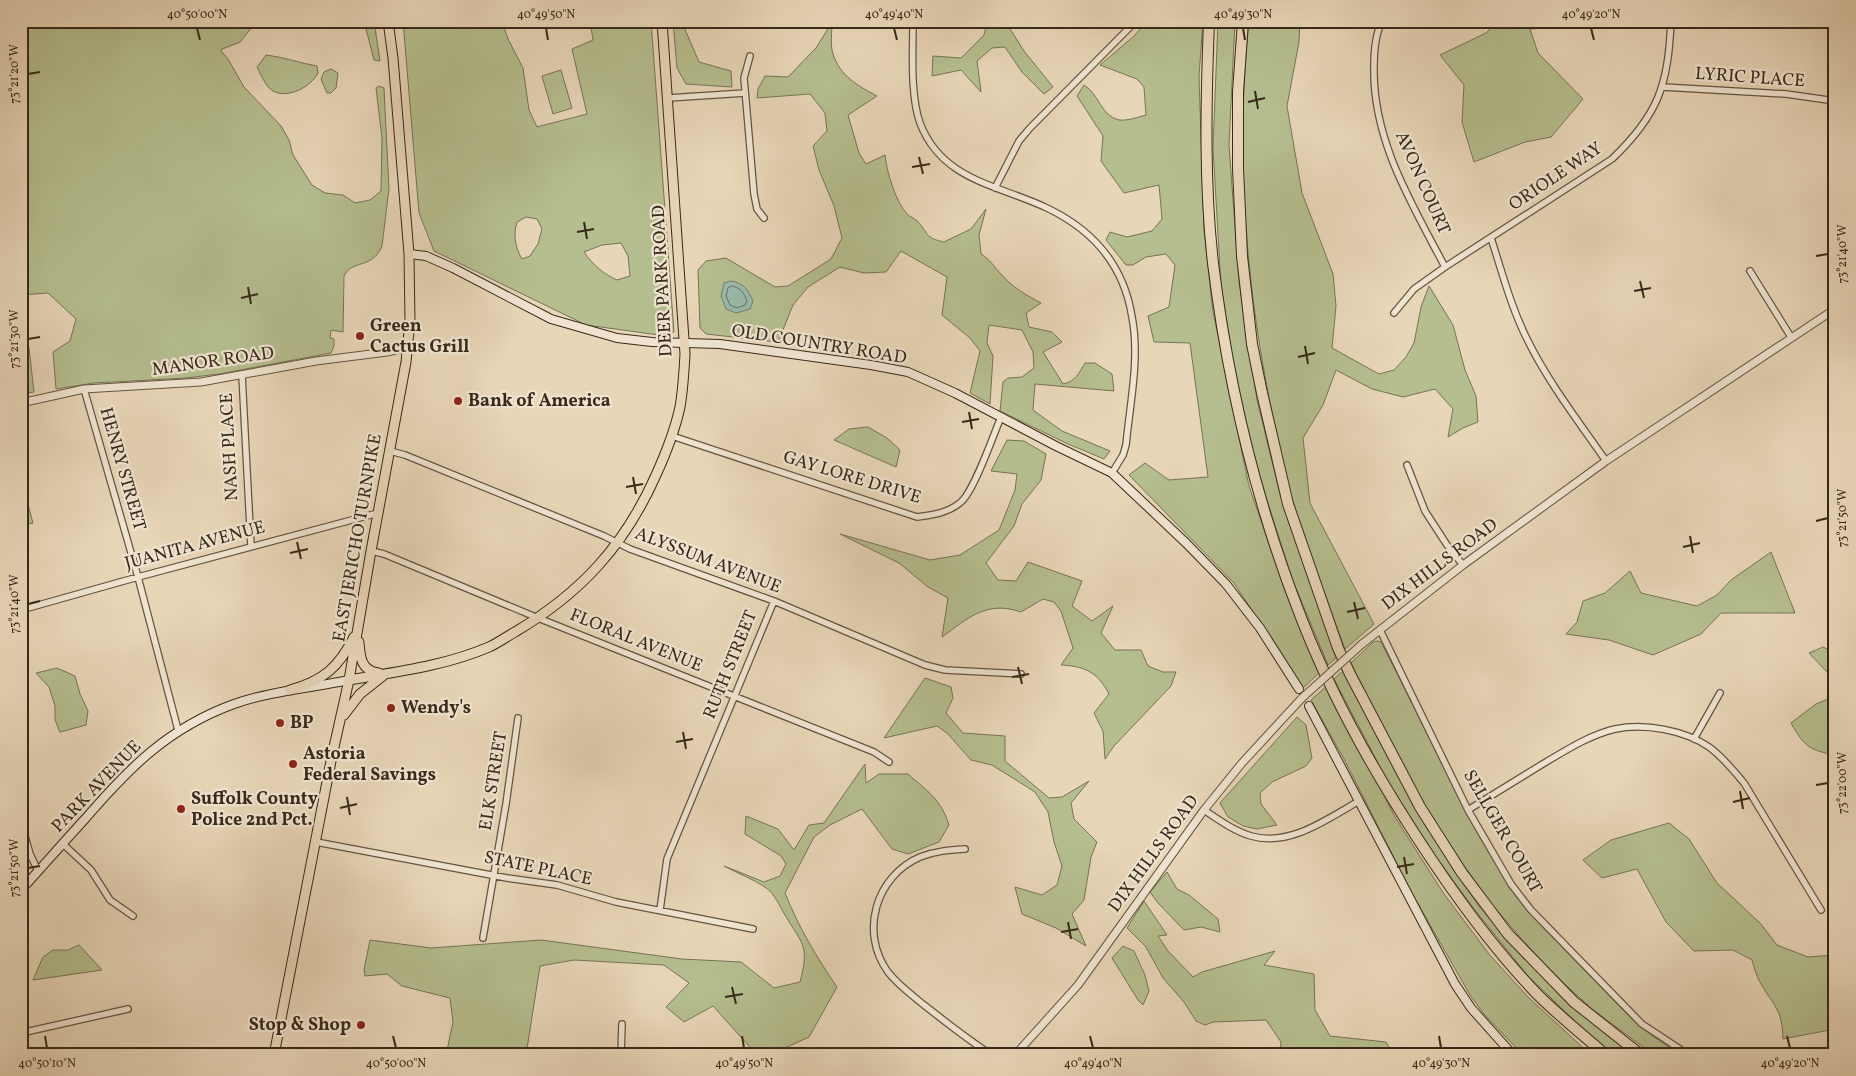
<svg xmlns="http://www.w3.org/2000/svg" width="1856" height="1076" font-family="Vollkorn,serif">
	<rect width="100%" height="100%" fill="#e8d6b8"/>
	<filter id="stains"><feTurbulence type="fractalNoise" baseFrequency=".004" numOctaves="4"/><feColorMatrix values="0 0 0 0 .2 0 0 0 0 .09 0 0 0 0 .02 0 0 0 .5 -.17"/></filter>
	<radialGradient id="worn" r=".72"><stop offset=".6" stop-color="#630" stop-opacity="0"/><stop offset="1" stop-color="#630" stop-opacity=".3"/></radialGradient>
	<path fill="#b5be8f" stroke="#767454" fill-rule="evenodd" d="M21,21h236l-17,21 -18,7 -1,2 7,8 16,28 37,39 8,14 4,15 19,30 13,8 18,2 12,8 15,-3 11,-9 1,-53 -6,-50 3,-2 5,2 5,101 -7,57c-10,24 -30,13 -38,30l-1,56 -12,-2 -1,8 4,1v7l-3,7 -112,21 -33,4 -92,5 -38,6 -3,-37 17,-11 6,-22 -28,-26 -27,2z
		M364,21h10l6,40 -6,-1z
		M403,21h99l6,18 15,29 6,42 8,17 50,-13 -15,-65 21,-9 -3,-19h61l23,311 -15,3 -73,-10 -152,-74 -15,-38zM526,217l11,2 5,10 -4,15 -8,12 -8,3c-7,-12 -9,-24 -5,-37zM621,243l7,13 2,20 -13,4c-15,-7 -24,-15 -33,-28l18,-7z
		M673,21h15l-4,6 15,35 32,9 1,16 -46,-3 -9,-16z
		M987,21h18l19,30 29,36 -9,7 -22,-22 -17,-25 -13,1 -15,13 4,31 -20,-22 -29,6 1,-20 28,2 23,-23z
		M1147,21h56l-4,55 5,154 9,82 36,174 35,102 36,84 -17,16 -69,-105 -105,-108 16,-12 24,17 39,-3 -18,-134 -36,-1 -6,-26 21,-9 6,-42 -9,-11 -20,3 -13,8h-7l-20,-25 4,-8 17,5 25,-6 10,-12 -3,-34 -35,8 -23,-32 2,-25 -26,-40 7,-11c15,9 17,31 35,35 8,1 20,-3 27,-5l-2,-28 -7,-8 -37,-14 34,-29z
		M1218,21h17l-6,124 10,137 18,118 23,94 56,164 -8,7 -35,-84 -27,-84 -26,-90 -19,-121 -8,-138z
		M1249,21h51l-1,21 -12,64 15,87 31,81 3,32 -4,42 47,26 15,-4 12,-13 8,-14 7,-36 8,-21 24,39 12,45 11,26 2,26 -15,6 -15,9 5,-28 -18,-20 -32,8 -31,-8 -36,-19 -13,35 -20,33 7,65 64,121 -29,25c-19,-52 -39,-103 -55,-157 -6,-21 -10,-44 -15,-66 -29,-132 -40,-270 -26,-405z
		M1498,21h88l1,5 -57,3 8,24 45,46 -32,38 -26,5 -51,20 -12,-40 2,-37 -24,-30 46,-22z
		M832,22c0,10 -2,23 1,32 7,22 25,32 44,42l-29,19 11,38 7,11 19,-9c2,18 10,45 22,59 3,3 7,4 10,7 12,12 7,17 27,21l27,-13 15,-20 -7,26 2,19c9,5 13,13 20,20 11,13 25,21 40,29l-15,10 3,14 23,5 10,10 -19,10 20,32c12,-2 16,-11 22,-21h10l17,11 2,17 -79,-7 -2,26 29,21 48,20 -6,8 -36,-15 -68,-33 3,-29 5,-4 14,-1 12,-9 -1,-16 -11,-22 -33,-5 -2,18 6,13 -3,48 -20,-11 10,-42 -10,-13 -28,-23 5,-38 -46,-26 -15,21 -22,1 -24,-6 -32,20 -15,18 -15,37 -72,-8 -6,-6 -2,-58 8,-9 20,-3 49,29 13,-1 43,-27 11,-21 -8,-32 -15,-36 -6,-24 14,-15 -2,-18 -15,-19 -53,4 1,-9 7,-13 23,1 28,-29z
		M266,55c18,2 33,8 51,11l1,7c-7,14 -30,26 -45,18 -7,-4 -12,-16 -16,-24z
		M331,69l7,4 -2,15 -5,5h-4l-6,-14 3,-7z
		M561,70l11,38 -19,6 -11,-38z
		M21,338l8,10 5,44 -13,2z
		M868,427l19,11 13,12 -4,17 -62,-27 15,-11z
		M1007,440l17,1 22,13 -5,26 -19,24 -8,22 -28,37 12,17 18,1 12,-19 54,19 -10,25 20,15 21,-15 -12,27 14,17h26l7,16 15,6h13l-5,14 -57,60 -9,13 -2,-28 -9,-18 15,-19c-11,-22 -25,-28 -48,-29l12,-17 -12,-37 -7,-9 -11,-3 -22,13c-34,-12 -53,6 -79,25l6,-39 -20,-11 -29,-24 -59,-29 90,26 30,-5 39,-25 16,-40 2,-16 -26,-3z
		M21,479l12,44 -12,3z
		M1771,552l24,61h-74l-20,21 -48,21 -44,-15 -43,-6 11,-12 6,-21 22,-8 25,-22 11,22 56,13 20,-11 14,-15z
		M1377,641l4,1 74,147 43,78 15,25 19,24 95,98 24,21 30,20h-27l-62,-46 -45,-41 -53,-61 -55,-76 -38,-67 -50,-101 22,-21z
		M1823,647l12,6v102c-26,-5 -31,-9 -44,-32l25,-19 19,-8 -7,-23 -19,-20z
		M57,668l18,8 5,18 8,17 -2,14 -26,7 -5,-12v-14l-6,-19 -13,-14z
		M1344,670c26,55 54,108 86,160 15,25 31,52 49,76 45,56 97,107 155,149h-20l-16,-12 -70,-67 -54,-67 -40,-55 -46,-72 -54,-103z
		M925,678l26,9 2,11 -7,15 17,20 42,3v25l44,37 13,-1 27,-16 -18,22 3,16 23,23 -6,15 -7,43 -12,14 14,32 -30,-18 -34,-14 -7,-27 27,8 15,-10 5,-19 -8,-24 -6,-30 -13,-20 -43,-27 -21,-5 -24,-27 -10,-7 -53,12z
		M1328,685l67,132 49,77 45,60 39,43 63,58h-68l-39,-41 -14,-19 -57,-100 -69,-136 -33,-59z
		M1297,717l9,8 6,33 -6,8 -34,16 -12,11 1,11 16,21 -20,4 -14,-3 -15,-9 -8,-14z
		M865,764l1,19 13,-9h29c19,17 33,25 41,51l-10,17 -31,12 -16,-5 -30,-40 -32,16 -16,12 -29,56c13,33 32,65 52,94l-28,50 -24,11v7h-28l-44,-49 -29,16 -18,-15 23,-24 -25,-18 -90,-5 -34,6 -14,89h-80l7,-33 -3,-24 -48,-12 -15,-12 -22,2 -1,-6 6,-30 61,8 110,-8 141,19 59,3 33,26 26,-6c10,-37 2,-38 -15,-67 -6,-10 -10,-21 -20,-28 -12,-8 -28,-14 -41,-21l40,16 16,-6 6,-12 -5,-8 -36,-22 1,-18 32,13 16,21 15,-25 15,-2z
		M1669,823l20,16 28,44 43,40 17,22 31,12 27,-2v74l-52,10c-1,-31 -9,-32 -23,-57 -4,-7 -6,-15 -8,-22l-19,-10 -39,1 -28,-29 -29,-53 -35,9 -19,-18 28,-20z
		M1167,872l10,17 12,6 29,24 2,13 -19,-5 -17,3 -26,-27 -8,-11z
		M1144,901l23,34 -9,1 10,15 25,26 9,-5 73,-21 -11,14 50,9 1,36 15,26 56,6 8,13h-114l1,-13 -15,-22 -53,2 -8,3 -9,-4 -12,-19 -21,-24 -17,-31 -19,-19z
		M79,945l23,25 -69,10 10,-23 10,-7h15z
		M1123,946l11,5 11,24 4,16 -6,14 -5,-5 -26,-42z"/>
	<path fill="#98b9ab" stroke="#727f71" d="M731,281c13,2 17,9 22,20l-3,8 -14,4 -10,-4 -5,-13 3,-13z"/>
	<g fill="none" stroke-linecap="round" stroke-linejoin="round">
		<path stroke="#687162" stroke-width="1" d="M732,286c9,2 12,7 15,15l-2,4 -8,3 -7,-3 -4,-9 2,-8z"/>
		<g stroke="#645441" stroke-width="8">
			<path id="minor" d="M913,21c0,30 -3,74 7,102 22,58 79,62 127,85 46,22 77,58 85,109 8,41 -2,86 -6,128l-3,10 -11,18
				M1382,21c-7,14 -8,31 -8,45 -2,74 38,138 71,201
				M750,56l-6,22 10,116 3,15 7,9
				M1663,87l123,7 49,7
				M668,98l77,-5
				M995,188l24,-47 11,-13 106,-107
				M1491,238c11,34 20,69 36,101 21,43 52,83 79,122
				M1750,271l41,66
				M1394,313l20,-24 31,-22 167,-108c47,-45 56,-74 59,-138
				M242,375l9,172
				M84,389l54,188 40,153
				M672,436l245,81c16,-2 31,-4 44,-15 13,-11 32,-66 40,-85
				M390,451l15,4 199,81 26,13 144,52 151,64 20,5 76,4
				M1407,465l18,46 22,34 16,20
				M371,551l13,3 154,64 336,134 15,10
				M21,610l117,-33 240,-64
				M1380,630l88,180 43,74 20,26 111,114 47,31
				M1694,739l26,-46
				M1204,810c15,10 30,21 47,26 39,11 76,-17 108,-35
				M1468,810c26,-16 52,-32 78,-48 22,-13 44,-27 69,-33 30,-6 69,1 94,18 14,10 24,23 35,36l77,127
				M21,822l9,32 8,17
				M316,842l191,36 50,7 59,17 137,27
				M63,844l28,26 19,30 23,16
				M965,849c-15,1 -30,2 -45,8 -44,19 -61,75 -32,115 10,13 24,23 36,33 22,17 44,35 68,50
				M660,910l7,-51 107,-258
				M483,938l23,-134 12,-86
				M21,1033l107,-24
				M621,1055l1,-31"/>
		</g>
		<g stroke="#645441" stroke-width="9">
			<path id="tertiary" d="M21,403l63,-14 117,-7 115,-21 71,-9 21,-5
				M1362,644l101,-79 143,-104 229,-152
				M1015,1055l63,-70 126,-175 38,-47 60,-65"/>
		</g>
		<g stroke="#382919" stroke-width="10">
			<path id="secondary" d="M409,254l17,2 27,12 98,51 66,19 35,4 68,2 151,21 37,7 47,21 101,53 56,27 74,70 40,41 34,44 39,61
				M1309,706l146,278 16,24 42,47
				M21,890c21,-23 42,-47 64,-71 44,-51 83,-91 149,-115 37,-13 77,-16 115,-24"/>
		</g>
		<g stroke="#382919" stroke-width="11">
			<path id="primary" d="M359,642c1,15 2,29 20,31
				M349,680c46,-8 96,-14 140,-33 9,-4 17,-10 26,-15 66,-39 110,-87 141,-157 10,-22 19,-45 24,-68 3,-17 4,-35 5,-53l-23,-333
				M290,690c33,-9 49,-23 64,-53
				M344,715l16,-21 24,-19
				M274,1055l58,-299 17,-76 22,-129 35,-189 4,-41 -1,-67 -16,-196 -5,-37"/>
		</g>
		<g stroke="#382919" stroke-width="12">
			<path id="motorway" d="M1209,21c-3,80 -5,162 4,242 15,122 44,243 89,357 30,77 71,150 116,219 35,54 74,108 119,155 22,22 46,41 69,61
				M1243,21l-5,71v76l4,88 10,88 10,49 26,111 50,144 12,26 70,133 42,66 46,61 66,68 67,53"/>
		</g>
		<use href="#minor" stroke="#f0e4d1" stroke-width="5.5"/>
		<use href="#tertiary" stroke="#f0e4d1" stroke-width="7"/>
		<use href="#secondary" stroke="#f0e4d1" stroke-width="8"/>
		<use href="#primary" stroke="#e8d6b8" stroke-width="9"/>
		<use href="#motorway" stroke="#e8d6b8" stroke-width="10"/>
		<g stroke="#645441" stroke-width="9" stroke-linecap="butt">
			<path id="tertiary-bridge" d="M1302,698l60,-54"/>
		</g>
		<use href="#tertiary-bridge" stroke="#f0e4d1" stroke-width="7"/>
	</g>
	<path fill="none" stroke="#382919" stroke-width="2" d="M197,28l3,12M546,28l2,12M894,28l3,12M1243,28l2,12M1591,28l3,12M28,74l12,-2M1255,91l3,18M1248,102l17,-4M919,157l4,17M912,167l18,-3M584,222l3,17M577,232l17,-3M1816,256l12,-2M1640,281l4,17M248,287l3,17M1634,291l17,-3M241,298l17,-4M28,339l12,-2M1305,346l3,18M1298,357l17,-4M969,412l3,17M962,422l17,-3M633,477l3,17M626,487l17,-3M1816,521l12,-3M1690,536l3,17M297,542l4,17M1683,547l17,-4M290,553l18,-4M1354,602l4,17M28,604l12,-3M1347,612l18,-4M1018,667l4,17M1012,677l17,-3M683,732l3,17M676,742l17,-3M1816,785l12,-2M1740,791l3,18M347,797l3,18M1733,802l17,-4M340,808l17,-4M1404,857l3,17M1397,867l17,-3M28,868l12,-2M1068,922l3,17M1061,932l17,-3M732,987l4,17M725,997l18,-3M45,1036l2,12M393,1036l3,12M742,1036l2,12M1090,1036l3,12M1439,1036l2,12M1787,1036l3,12"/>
	<g fill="#8f2418" stroke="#f0e4d1" stroke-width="2">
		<circle cx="360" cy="336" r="5"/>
		<circle cx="458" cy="401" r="5"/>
		<circle cx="391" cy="708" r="5"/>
		<circle cx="280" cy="723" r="5"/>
		<circle cx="293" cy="764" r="5"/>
		<circle cx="181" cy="809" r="5"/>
		<circle cx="361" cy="1025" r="5"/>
	</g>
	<g text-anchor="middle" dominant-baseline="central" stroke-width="4.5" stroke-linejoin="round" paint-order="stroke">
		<g font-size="18" fill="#382919" stroke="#f0e4d1">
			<text transform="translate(1750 78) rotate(4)">LYRIC PLACE</text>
			<text transform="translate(1556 177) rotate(-34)">ORIOLE WAY</text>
			<text transform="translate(1422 183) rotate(66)">AVON COURT</text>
			<text transform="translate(663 281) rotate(-93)">DEER PARK ROAD</text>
			<text transform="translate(819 345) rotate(9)">OLD COUNTRY ROAD</text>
			<text transform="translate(213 362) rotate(-8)">MANOR ROAD</text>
			<text transform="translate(230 447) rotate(-93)">NASH PLACE</text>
			<text transform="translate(122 469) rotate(74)">HENRY STREET</text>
			<text transform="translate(852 478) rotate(17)">GAY LORE DRIVE</text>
			<text transform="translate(358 538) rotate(-80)">EAST JERICHO TURNPIKE</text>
			<text transform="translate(195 546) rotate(-15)">JUANITA AVENUE</text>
			<text transform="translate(708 561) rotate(21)">ALYSSUM AVENUE</text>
			<text transform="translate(1440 565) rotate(-37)">DIX HILLS ROAD</text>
			<text transform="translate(636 641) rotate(22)">FLORAL AVENUE</text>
			<text transform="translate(731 665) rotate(-68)">RUTH STREET</text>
			<text transform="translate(494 781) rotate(-81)">ELK STREET</text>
			<text transform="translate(97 787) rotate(-46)">PARK AVENUE</text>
			<text transform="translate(1502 832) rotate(60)">SELLGER COURT</text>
			<text transform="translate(1154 854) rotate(-54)">DIX HILLS ROAD</text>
			<text transform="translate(538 869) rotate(12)">STATE PLACE</text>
		</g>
		<g font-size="18" font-weight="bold" fill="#382919" stroke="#f0e4d1" text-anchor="start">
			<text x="370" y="326">Green<tspan x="370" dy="21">Cactus Grill</tspan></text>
			<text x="468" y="401">Bank of America</text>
			<text x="401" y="708">Wendy's</text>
			<text x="290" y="723">BP</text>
			<text x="303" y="754">Astoria<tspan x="303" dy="21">Federal Savings</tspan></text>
			<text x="191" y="799">Suffolk County<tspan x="191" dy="21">Police 2nd Pct.</tspan></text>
			<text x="351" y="1025" text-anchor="end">Stop &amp; Shop</text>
		</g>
	</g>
	<rect width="1856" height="1076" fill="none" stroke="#e8d6b8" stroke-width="55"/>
	<rect x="28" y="28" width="1800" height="1020" fill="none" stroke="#382919" stroke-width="2"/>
	<g font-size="12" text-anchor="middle" fill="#382919">
		<text x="197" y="18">40°50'00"N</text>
		<text x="546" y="18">40°49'50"N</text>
		<text x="894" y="18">40°49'40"N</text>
		<text x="1243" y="18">40°49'30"N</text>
		<text x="1591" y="18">40°49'20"N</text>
		<text transform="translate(14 74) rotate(-90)" y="4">73°21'20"W</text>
		<text transform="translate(1842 254) rotate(-90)" y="4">73°21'40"W</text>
		<text transform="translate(14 339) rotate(-90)" y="4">73°21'30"W</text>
		<text transform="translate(1842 518) rotate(-90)" y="4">73°21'50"W</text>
		<text transform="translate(14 604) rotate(-90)" y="4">73°21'40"W</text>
		<text transform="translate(1842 783) rotate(-90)" y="4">73°22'00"W</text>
		<text transform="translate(14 868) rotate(-90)" y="4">73°21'50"W</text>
		<text x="47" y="1067">40°50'10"N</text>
		<text x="396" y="1067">40°50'00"N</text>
		<text x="744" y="1067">40°49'50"N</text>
		<text x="1093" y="1067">40°49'40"N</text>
		<text x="1441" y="1067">40°49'30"N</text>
		<text x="1790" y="1067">40°49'20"N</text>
	</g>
	<rect width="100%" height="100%" filter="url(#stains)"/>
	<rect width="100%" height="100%" fill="url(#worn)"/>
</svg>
